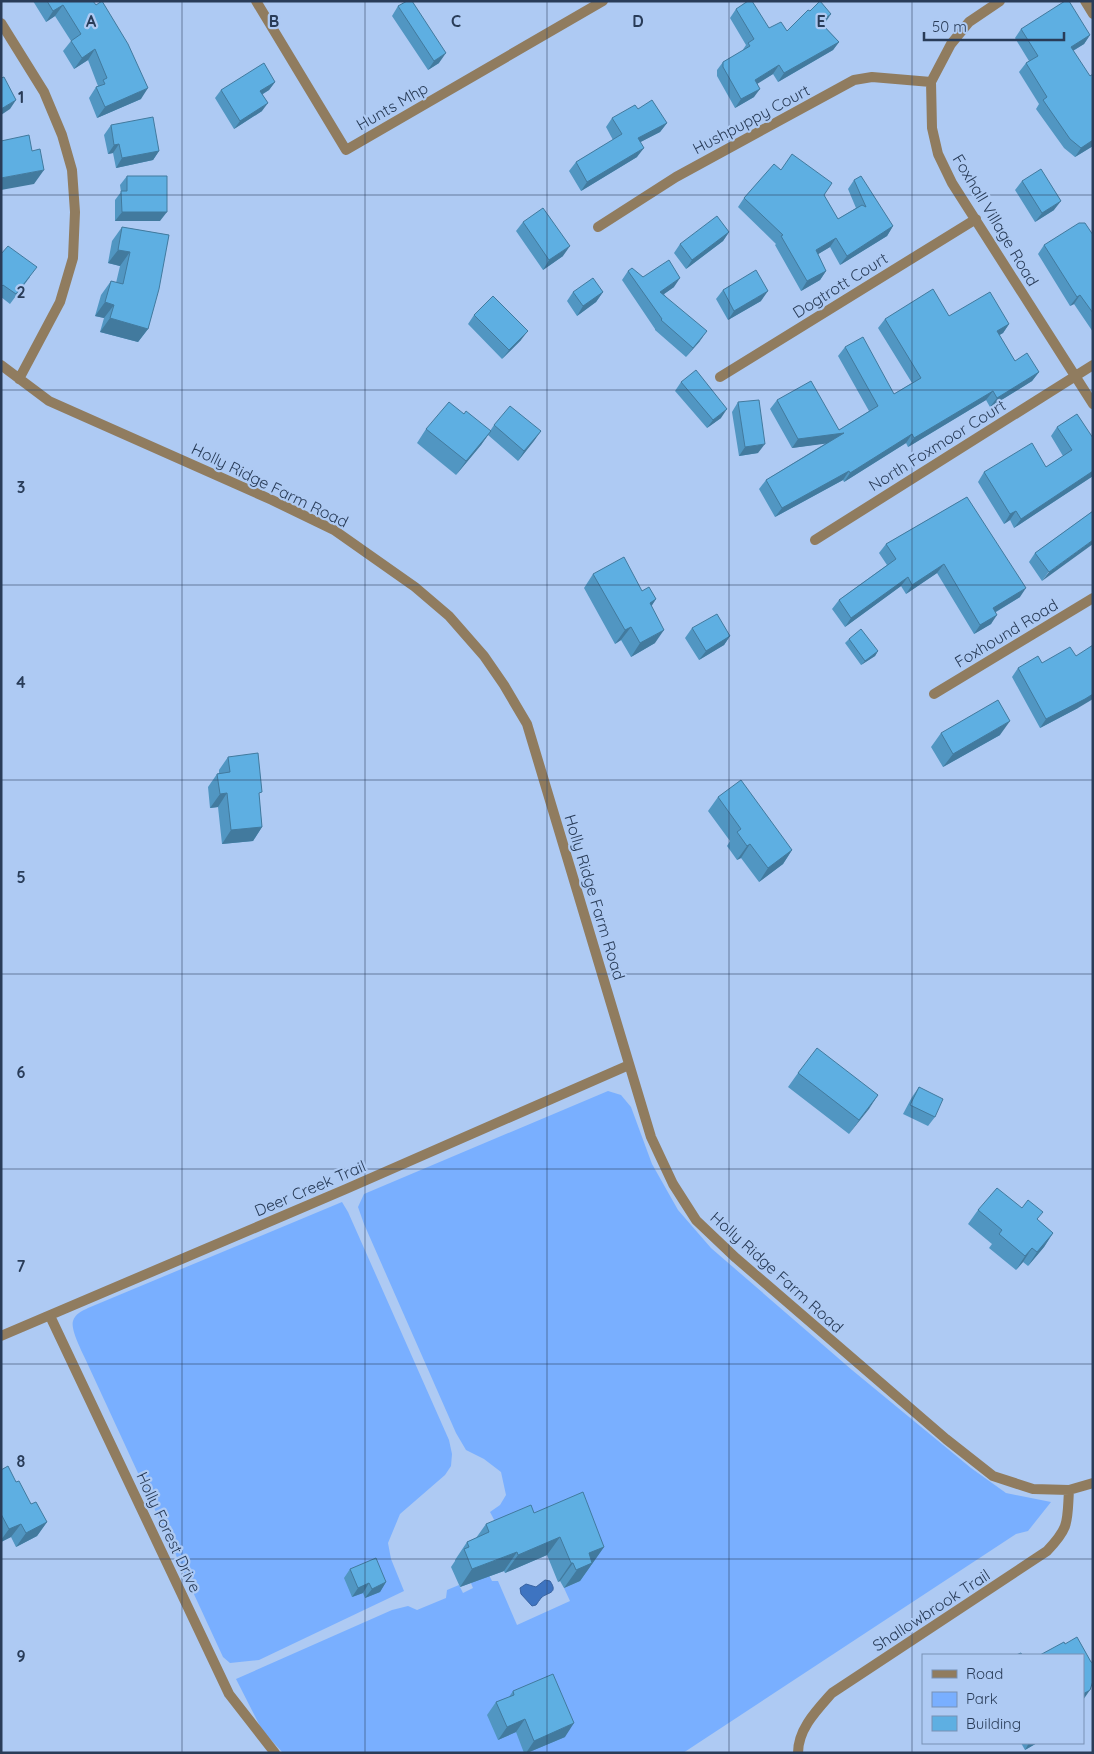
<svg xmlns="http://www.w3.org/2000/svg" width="1094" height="1754" font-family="Quicksand,sans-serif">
	<rect width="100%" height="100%" fill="#aecaf3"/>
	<path fill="#79afff" d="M608,1091l13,4 10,12 21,57 26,46 33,38 141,122 119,98 35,25 45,9 -23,29 -12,3 -333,219h-400l-21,-23 -26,-51 156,-69 16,-4 9,4 29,-12 1,-8 12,-5 4,8 10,-5 -3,-7 18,-8 4,8h6l19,44 53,-24 -6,-13 16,-7 -4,-10 16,-6 -92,-34 -10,-19 10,-7 6,-10 -5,-23 -17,-13 -18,-9 -10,-17 -92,-209 -6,-17 6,-13z
		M342,1202l6,10 101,228 3,14 -1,12 -6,9 -45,39 -12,29 3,16 13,32 -145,69 -29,3 -7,-6 -134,-290c-4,-10 -19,-36 -16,-46 2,-7 9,-10 15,-13z"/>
	<path fill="#3e74c1" stroke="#3863a2" d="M545,1580l5,1c9,13 -3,11 -9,17 -2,2 -3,5 -5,7l-4,1 -11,-12 -1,-6 6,-4 10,3z"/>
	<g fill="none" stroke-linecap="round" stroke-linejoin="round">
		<path stroke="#907c5f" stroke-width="10" d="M256,1l90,149 257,-149
			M1000,1l-31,21 -18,22 -20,38 1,46 6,26 14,29 141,221
			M1085,1l8,13
			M1,23l43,69 18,43 10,35 3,42 -2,46 -13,44 -41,77
			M598,227l78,-50 178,-97 18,-3 59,5
			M1,365l48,36 223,99 62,30 81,57 34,29 35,40 20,29 23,39 124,413 22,47 23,36 40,38 210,181 47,37 40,13 36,1 24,-7
			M720,377l256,-158
			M815,540l278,-175
			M934,694l159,-96
			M50,1316l179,378 46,59
			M1,1336l345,-147 283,-124
			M798,1753c0,-24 19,-43 34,-60l215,-142c23,-24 20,-29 22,-61"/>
	</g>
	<path fill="#5196c2" d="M33,1h60l48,98 -44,19 -8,-20 7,-11 2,-1 -10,-26 -14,9 -11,-18 8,-10 -16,-25 -9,6z
		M398,6l41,57 -11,7 -36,-54z
		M736,9l33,19 18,3 38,-8 -2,2 16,17 -6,8 -55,32 -5,-8 -16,9 -3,14 -19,11 -18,-32v-6l6,-8 19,-11 4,-6 -16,-27z
		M1021,29l69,6 -6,9 -11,7 20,95 -18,11 -11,-9 -28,-39 3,-5 -20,-32 7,-9 3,-2 -14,-23z
		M275,82l-6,8 -6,4 -1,17 -28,18 -19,-31 6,-8z
		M612,118l55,5 -7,9 -20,10 -3,15 -56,34 -12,-20 7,-9 37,-22 -7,-13z
		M111,125l48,26 -6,9 -37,8 -3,-15 -5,1 -4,-19z
		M781,170l43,25 14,24 18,-11 -8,-19 6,-9 39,46 -6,10 -47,29 -10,-18 -12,7 8,17 -6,9 -19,11 -26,-46 1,-1 -38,-37 6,-9z
		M127,176l33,45h-45v-21l6,-8 -1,-7z
		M1022,181l32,29 -19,12 -20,-32z
		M523,222l40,34 -20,14 -27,-39z
		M122,227l47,8 -21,94 -10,13 -38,-10 4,-14 -9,-2 6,-21 10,-14 5,2 4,-17 -12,-3 4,-22z
		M729,232l-6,9 -37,28 -12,-16 6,-9z
		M1093,235v97l-19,-28 -4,2 -32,-52 6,-9z
		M1,254l29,23 -20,27 -9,-7z
		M628,271l15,6 31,10 -10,7 36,47 -14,16 -31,-27v-1l-33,-49z
		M723,290l38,11 -33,19 -12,-21z
		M573,292h30l-7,10 -19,14 -10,-15z
		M474,315l47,25 -19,19 -34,-35z
		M949,316l60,8 -6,9 -4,2 16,26 24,11 -7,9 -42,26 -4,-7 -78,47 -2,-4 -62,39 -1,-2 -68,37 -16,-28 7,-9 60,-37 -34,5 -22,-39 7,-9 62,30 30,-19 -31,-55 7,-9 49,47 18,-11 -34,-55 7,-9z
		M681,382l40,36 -14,10 -32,-37z
		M738,402l20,51 -19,3 -7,-44z
		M464,414l26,17 4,-6 47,6 -23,30 -30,-26 -7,10 -25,30 -39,-32 9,-14z
		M1057,427l36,11v38l-79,52 -4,-8 -6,4 -26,-42 6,-10 62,-5 17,-11 -12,-20z
		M967,497l53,100 -24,15 -5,12 -17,10 -37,-61 -31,21 -5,-8 -56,41 -13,-18 7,-9 48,-35 -8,-12 7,-9z
		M1093,511l-51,70 -13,-19 6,-9z
		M593,574l49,17 14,8 -5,7 4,37 -24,14 -10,-17 -6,4 -31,-56z
		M692,628l38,8 -6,9 -25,15 -14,-22z
		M849,639l29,12 -3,5 -14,9 -16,-22z
		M1076,656l2,52 -38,20 -28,-51 6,-9z
		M941,733l59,2 -57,32 -12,-20z
		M228,757l31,39 3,31 -9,14 -31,3 -4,-37 -8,1 -2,-21 9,-13 2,-1v-3z
		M718,797l74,53 -9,14 -24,18 -18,-24 -4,2 -10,-14 3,-5 -22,-30z
		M798,1073l80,22 -29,39 -61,-47z
		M919,1087l16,30 -7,9 -25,-12 9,-17z
		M1022,1208l16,12 15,13 -9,14 -16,19 -5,-4 -7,8 -27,-22 3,-4 -24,-20 10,-14z
		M1,1470l15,12 15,22 16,18 -10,14 -21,11 -5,-10 -10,5z
		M534,1513l70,34 -24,34 -16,7 -4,-7 -2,1 -11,-27 -42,18 -1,-2 -44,16 -9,-20 4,-6v-1l12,-18 9,-4 10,-14z
		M350,1569l36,13 -6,10 -15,6 -2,-5 -11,4 -8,-19z
		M513,1691l52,46 -38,16h-3l-8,-21 -18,8 -11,-25 9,-13 13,-5z
		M1021,1743h16l-12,7z"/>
	<path fill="#427a9e" d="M63,5l-8,11 -9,6 7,-11z
		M831,14l-6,9 -11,8 6,-9z
		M1090,35l-6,9 -20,12 7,-9z
		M839,42l-6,8 -55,32 6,-9z
		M95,49l-7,11 -14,9 8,-11z
		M446,53l-7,10 -11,7 6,-9z
		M779,65l-6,9 -24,15 6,-9z
		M275,82l-6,8 -15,9 6,-8z
		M148,88l-7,11 -44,19 8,-11z
		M760,89l-6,8 -19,11 6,-9z
		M16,100l-6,9 -9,6v-6z
		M268,103l-6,8 -28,18 6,-8z
		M667,123l-7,9 -29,15 7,-9z
		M1093,140v6l-18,11 6,-9z
		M119,144l-6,9 -5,1 6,-9z
		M644,148l-7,9 -56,34 6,-9z
		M159,151l-6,9 -37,8 6,-10z
		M44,170l-10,14 -33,6v-12z
		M1061,201l-7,9 -19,12 7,-9z
		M122,212h45l-7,9h-45z
		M893,226l-6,10 -47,29 7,-9z
		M729,232l-6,9 -37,28 6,-9z
		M836,238l-6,9 -20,12 6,-9z
		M570,246l-7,10 -20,14 6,-10z
		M118,250l12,2 -10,14 -12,-3z
		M826,271l-6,9 -19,11 6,-10z
		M680,278l-6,9 -20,14 6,-9z
		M768,291l-7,10 -33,19 6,-9z
		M603,292l-7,10 -19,14 6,-10z
		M1080,295l-6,9 -4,2 7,-9z
		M105,302l9,3 -10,13 -9,-2z
		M110,318l38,11 -10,13 -38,-10z
		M1009,324l-6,9 -12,7 6,-9z
		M528,331l-7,9 -19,19 7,-9z
		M707,331l-7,10 -14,16 7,-9z
		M1039,372l-7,9 -42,26 7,-9z
		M993,391l-7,9 -78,47 6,-9z
		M727,409l-6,9 -14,10 6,-8z
		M491,431l-10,14 -25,30 10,-14z
		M541,431l-7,10 -16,20 6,-10z
		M844,433l-6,9 -46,6 6,-9z
		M912,434l-6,9 -62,39 6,-9z
		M765,444l-7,9 -19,3 6,-9z
		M849,471l-6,9 -68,37 7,-9z
		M1093,471v5l-79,52 7,-9z
		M1016,511l-6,9 -6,4 6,-10z
		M1093,540v4l-51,37 7,-9z
		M944,564l-7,9 -31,21 6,-9z
		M908,577l-7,9 -56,41 6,-9z
		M1026,588l-6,9 -33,20 6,-9z
		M656,599l-9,14 3,-10z
		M997,615l-6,9 -17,10 6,-9z
		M631,627l-10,13 -6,4 10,-14z
		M664,630l-9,13 -24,14 9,-14z
		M730,636l-6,9 -25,15 7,-9z
		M878,651l-3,5 -14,9 4,-4z
		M1093,694v5l-15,9 -38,20 6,-9z
		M1010,721l-10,14 -57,32 10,-13z
		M227,793l-9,14 -8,1 10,-14z
		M262,827l-9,14 -31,3 9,-14z
		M750,844l-9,14 -4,2 10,-14z
		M792,850l-9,14 -24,18 9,-14z
		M878,1095l-9,14 -20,25 10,-14z
		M1053,1233l-9,14 -16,19 9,-14z
		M1032,1248l-9,14 -7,8 9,-14z
		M47,1522l-10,14 -21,11 10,-14z
		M21,1524l-10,13 -10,5v-2l8,-11z
		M560,1537l-13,18 -42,18 13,-18z
		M604,1547l-24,34 -16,7 25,-35z
		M517,1552l-13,19 -44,16 12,-18z
		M571,1563h2l-13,18 -2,1z
		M386,1582l-6,10 -15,6 7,-9z
		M369,1583l-6,10 -11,4 6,-9z
		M1090,1690l-7,10v-6z
		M525,1719l-9,13 -18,8 9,-13z
		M574,1723l-9,14 -38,16h-1l8,-12z
		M1029,1743h8l-12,7z"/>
	<path fill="#5eafe2" stroke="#427a9e" d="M47,1h46l3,4 6,-4 26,43 20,44 -43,19 -9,-20 9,-3 -2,-4 4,-2 -12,-29 -13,9 -11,-17 10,-7 -18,-29 -10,6z
		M407,1h5l34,52 -12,8 -36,-55z
		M748,1h4l17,27 12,-6 6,9 21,-21 2,1 10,-10 11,13 -11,8 19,20 -55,31 -5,-8 -24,15 5,9 -19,10 -18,-32v-5l27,-16 -2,-3 6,-4 -18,-30z
		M1065,1h4l21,34 -19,12 19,29 3,-2v66l-12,8 -11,-9 -27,-39 4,-3 -21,-34 12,-7 -17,-27z
		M264,63l11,19 -15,9 8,12 -28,18 -19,-31z
		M4,77l12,23 -15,9v-31z
		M652,100l15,23 -29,15 6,10 -57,34 -11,-20 46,-28 -10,-16 23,-13 3,4z
		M153,117l6,34 -37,7 -3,-14 -5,1 -3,-20z
		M29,135l3,16 8,-2 4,21 -43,8v-37z
		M792,154l40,29 -8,12 14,24 24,-14 4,2 -12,-27 7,-4 32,50 -46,30 -11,-18 -20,12 10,21 -19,10 -26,-45 2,-1 -39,-37 30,-34 7,6z
		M1041,169l20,32 -19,12 -20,-32z
		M127,176h40v36h-45l-1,-21h6z
		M543,208l27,38 -21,14 -26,-38z
		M717,216l12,16 -37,28 -12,-16z
		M1079,223h6l8,12v78l-13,-18 -3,2 -33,-52z
		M122,227l47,8 -10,54 -11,40 -38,-11 4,-13 -9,-3 6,-21 12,3 7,-32 -12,-2z
		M8,246l29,21 -21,27 -13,-9 -2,2v-33z
		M669,260l11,18 -20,14 47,39 -14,17 -32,-28 1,-1 -34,-48 4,-3 11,9z
		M756,270l12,21 -34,20 -11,-21z
		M593,278l10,14 -20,14 -10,-14z
		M933,289l16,27 41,-24 19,32 -12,7 18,30 12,-8 12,19 -42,26 -4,-7 -79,47 -2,-4 -62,39 -1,-2 -67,37 -16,-28 78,-47 -46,6 -21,-39 34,-19 28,49 39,-24 -33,-59 18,-10 31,57 27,-16 -36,-59z
		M493,296l35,35 -19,19 -35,-35z
		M696,370l31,39 -14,11 -32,-38z
		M759,400l6,44 -20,3 -7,-45z
		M449,402l15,12 2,-3 25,20 -25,30 -40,-32z
		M510,406l31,25 -17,20 -30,-26z
		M1077,414l16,24v33l-72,48 -5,-8 -6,3 -26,-42 48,-29 14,24 26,-17 -15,-23z
		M967,497l59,91 -33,20 4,7 -17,10 -36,-61 -32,21 -4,-8 -57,41 -12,-18 57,-41 -10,-15z
		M1093,511v29l-44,32 -14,-19z
		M624,557l18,34 7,-4 7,12 -6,4 14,27 -24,13 -9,-16 -6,3 -32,-56z
		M717,614l13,22 -24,15 -14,-23z
		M861,629l17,22 -13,10 -16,-22z
		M1093,645v49l-8,5 -39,20 -28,-51 20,-12 4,7 28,-16 6,9z
		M998,700l12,21 -57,33 -12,-21z
		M258,753l4,39 -3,1 3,34 -31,3 -4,-37 -7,1 -3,-20 13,-2 -2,-15z
		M741,780l51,70 -24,18 -18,-24 -3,2 -10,-14 4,-3 -23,-32z
		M817,1048l61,47 -19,25 -61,-47z
		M919,1087l24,12 -8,18 -25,-12z
		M997,1188l25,20 6,-8 15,12 -6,7 16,14 -16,19 -5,-4 -7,8 -26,-22 3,-4 -24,-20z
		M8,1466l8,16 3,-1 12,23 5,-2 11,20 -21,11 -5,-9 -12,5 -8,-15v-44z
		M583,1492l21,55 -15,6 3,10 -16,7 -3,-7h-2l-11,-26 -42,18 -1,-3 -45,17 -8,-20 5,-2 -2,-5 22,-10 -3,-8 45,-19 3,8z
		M376,1558l10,24 -14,7 -3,-6 -11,5 -8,-19z
		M1077,1637l14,25 2,1v18l-3,9 -7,4v-39h-43l24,-13 1,2z
		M1021,1653l1,2h-6z
		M553,1674l21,49 -40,18 -9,-22 -18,8 -11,-25 18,-7 -1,-4z"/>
	<path fill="none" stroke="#293c58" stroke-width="1" stroke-opacity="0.55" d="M182,1v1752M365,1v1752M547,1v1752M729,1v1752M912,1v1752M1,195h1092M1,390h1092M1,585h1092M1,780h1092M1,974h1092M1,1169h1092M1,1364h1092M1,1559h1092"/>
	<g text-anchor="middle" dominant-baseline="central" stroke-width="4.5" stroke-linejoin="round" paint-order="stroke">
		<g font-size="16" fill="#293c58" stroke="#aecaf3">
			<text transform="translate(392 106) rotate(-30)">Hunts Mhp</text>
			<text transform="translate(751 119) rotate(-28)">Hushpuppy Court</text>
			<text transform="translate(996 220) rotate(59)">Foxhall Village Road</text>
			<text transform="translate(840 285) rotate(-32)">Dogtrott Court</text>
			<text transform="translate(937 445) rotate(-32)">North Foxmoor Court</text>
			<text transform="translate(270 485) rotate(26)">Holly Ridge Farm Road</text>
			<text transform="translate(1006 633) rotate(-31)">Foxhound Road</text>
			<text transform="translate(595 897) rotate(73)">Holly Ridge Farm Road</text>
			<text transform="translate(310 1188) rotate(-23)">Deer Creek Trail</text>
			<text transform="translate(777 1272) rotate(42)">Holly Ridge Farm Road</text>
			<text transform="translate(169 1532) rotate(65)">Holly Forest Drive</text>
			<text transform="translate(931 1610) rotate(-33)">Shallowbrook Trail</text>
		</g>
	</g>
	<g font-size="16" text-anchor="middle" font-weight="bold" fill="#293c58" stroke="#aecaf3" stroke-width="4.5" stroke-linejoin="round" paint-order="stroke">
		<text x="91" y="27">A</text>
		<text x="274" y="27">B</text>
		<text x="456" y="27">C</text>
		<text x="638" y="27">D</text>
		<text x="821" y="27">E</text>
		<text x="21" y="103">1</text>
		<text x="21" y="298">2</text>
		<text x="21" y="493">3</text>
		<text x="21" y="688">4</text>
		<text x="21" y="883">5</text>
		<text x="21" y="1078">6</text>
		<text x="21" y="1272">7</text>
		<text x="21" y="1467">8</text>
		<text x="21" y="1662">9</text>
	</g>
	<rect width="1094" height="1754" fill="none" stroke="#293c58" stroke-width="5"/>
	<rect x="922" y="1654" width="162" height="90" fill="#aecaf3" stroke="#7991b5"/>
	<rect x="932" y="1670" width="25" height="8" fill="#907c5f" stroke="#7991b5"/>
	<text x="966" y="1679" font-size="15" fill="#293c58">Road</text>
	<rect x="932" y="1692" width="25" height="15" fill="#79afff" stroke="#7991b5"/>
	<text x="966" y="1704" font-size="15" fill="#293c58">Park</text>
	<rect x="932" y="1716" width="25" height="15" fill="#5eafe2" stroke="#7991b5"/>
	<text x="966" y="1729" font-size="15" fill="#293c58">Building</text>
	<path d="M924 32v8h140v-8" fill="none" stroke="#293c58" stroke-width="2.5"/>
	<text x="932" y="32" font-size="15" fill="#293c58" stroke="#aecaf3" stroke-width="4" paint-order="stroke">50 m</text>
</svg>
